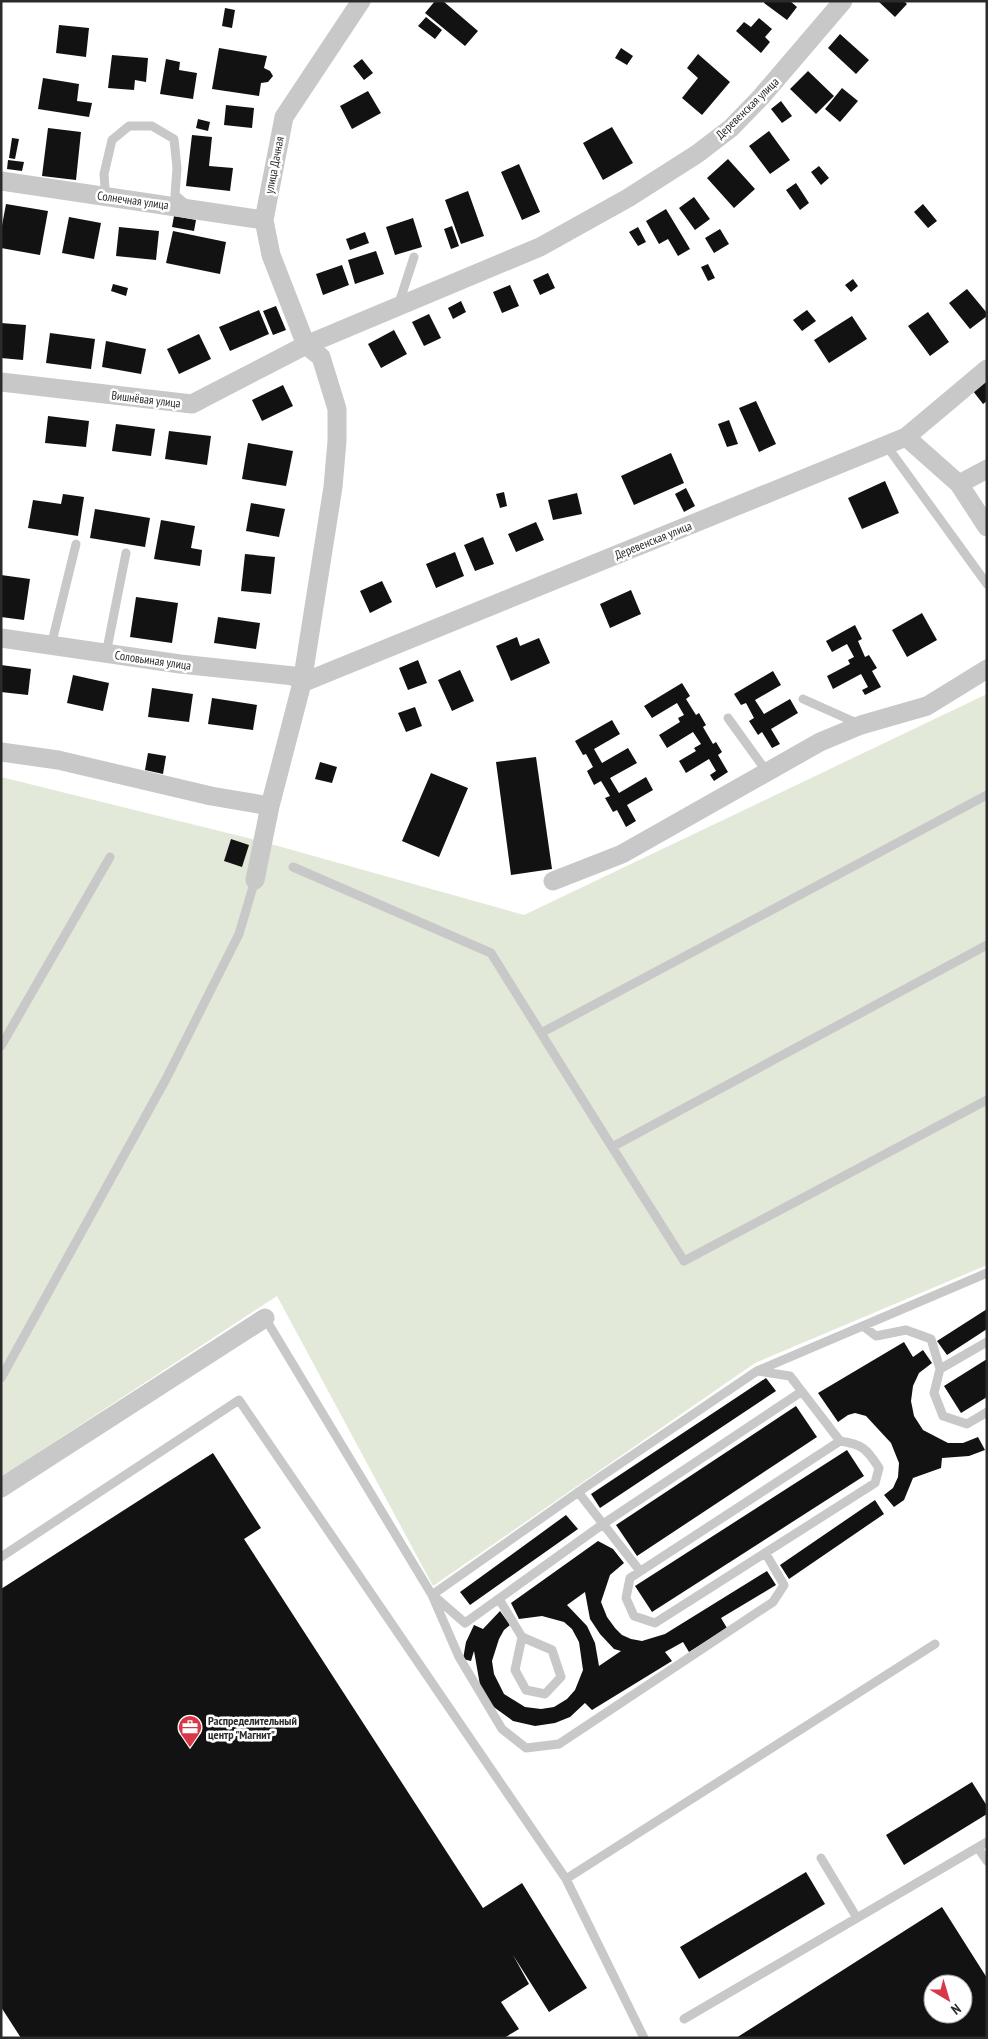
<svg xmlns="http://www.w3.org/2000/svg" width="988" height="2039" font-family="'PT Sans Narrow',sans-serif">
	<rect width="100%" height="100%" fill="#fff"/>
	<path fill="#e2e9d9" d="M987,694v571l-232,98 -322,223 -156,-290 -276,181v-700l259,64 264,74z"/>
	<path fill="#121212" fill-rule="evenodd" d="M435,1h8l35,30 -13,15 -40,-33z
		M765,1h25l7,6 -10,13 -23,-17z
		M878,1h26l3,3 -12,13z
		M225,8l10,2 -3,18 -10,-2z
		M426,17l16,13 -7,9 -17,-13z
		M759,18l13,11 -7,8 5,5 -9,11 -25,-22 8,-9 7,5z
		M59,25l30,3 -3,29 -30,-4z
		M840,34l29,26 -13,14 -28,-26z
		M219,48l48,8 -3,12 6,3 3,5 -5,6 -7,1 -2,13 -47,-7z
		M621,48l12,8 -6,9 -12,-7z
		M698,54l32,28 -28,33 -20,-17 16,-20 -11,-10z
		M112,55l36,3 -2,24 -11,-2 -1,10 -26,-2z
		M166,59l14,3 -1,8 18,3 -4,26 -33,-5z
		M362,59l11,14 -9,7 -11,-14z
		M808,71l26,25 -18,18 -26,-25z
		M43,78l36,6 -2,17 15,2 -3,14 -51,-8z
		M842,88l16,13 -18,21 -15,-13z
		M368,91l13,22 -29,16 -12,-23z
		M781,101l11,15 -10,7 -11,-14z
		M226,105l28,3 -2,20 -28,-3z
		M198,119l12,3 -2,9 -12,-3z
		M612,127l21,36 -30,17 -20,-37z
		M48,128l33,4 -5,48 -34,-4z
		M769,131l21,29 -20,14 -21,-28z
		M192,135l20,2 -3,29 24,2 -3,23 -44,-5z
		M12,138l7,1 -4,20 -6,-1z
		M728,159l27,30 -21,19 -27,-30z
		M8,160l16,2 -2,9 -15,-2z
		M519,164l21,48 -18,8 -21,-48z
		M819,166l10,12 -8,7 -10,-13z
		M796,183l13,20 -9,7 -14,-20z
		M468,191l16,45 -23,8 -16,-44z
		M694,197l16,22 -15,11 -16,-22z
		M6,204l42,7 -8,44 -39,-7v-17z
		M923,204l14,17 -9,7 -14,-16z
		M666,209l24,40 -12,7 -10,-17 -9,5 -13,-23z
		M174,216l22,4 -2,11 -22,-4z
		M69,217l32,6 -7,36 -32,-6z
		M413,218l9,29 -27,8 -9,-28z
		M452,226l7,20 -8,3 -7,-20z
		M119,227l40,4 -3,29 -40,-4z
		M638,227l8,15 -8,4 -9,-14z
		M720,229l9,15 -15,9 -9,-15z
		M173,231l53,11 -6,32 -54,-11z
		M365,232l4,11 -19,7 -4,-11z
		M376,251l8,23 -29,10 -7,-24z
		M708,264l7,14 -7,3 -7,-14z
		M342,265l7,20 -26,10 -7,-21z
		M548,273l7,15 -15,7 -7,-15z
		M853,279l5,7 -7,6 -6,-7z
		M113,284l15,4 -2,8 -15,-5z
		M510,285l9,21 -17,7 -9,-21z
		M967,289l20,24v3l-17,13 -21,-26z
		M461,301l5,11 -13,7 -5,-11z
		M276,306l10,24 -13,5 -10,-24z
		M259,310l10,24 -39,17 -11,-24z
		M807,310l9,11 -14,10 -9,-11z
		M928,312l21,30 -19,14 -22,-30z
		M429,314l12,24 -17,8 -12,-24z
		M852,316l15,23 -38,24 -15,-23z
		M1,323l25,2 -3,35 -22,-2z
		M394,330l13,24 -26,14 -13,-24z
		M50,333l45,6 -4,30 -45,-6z
		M199,334l12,25 -32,15 -12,-25z
		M106,341l40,8 -5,25 -39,-7z
		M987,381v20l-4,3 -10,-13z
		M283,385l10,21 -31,15 -10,-21z
		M756,401l20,43 -17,8 -20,-44z
		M48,416l41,5 -3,26 -41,-4z
		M729,420l9,24 -11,3 -9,-23z
		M116,424l39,5 -4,27 -39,-5z
		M169,431l42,5 -4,29 -42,-6z
		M248,443l45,8 -7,35 -44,-7z
		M671,453l13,30 -50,22 -13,-29z
		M885,481l14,32 -37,16 -14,-31z
		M686,488l9,18 -11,6 -9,-18z
		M504,492l3,14 -7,2 -4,-14z
		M577,493l5,21 -29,6 -5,-20z
		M63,494l21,3 -6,39 -50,-8 5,-28 28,4z
		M251,503l34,6 -6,28 -33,-6z
		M95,509l55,9 -5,29 -55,-9z
		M161,520l34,6 -4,22 11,2 -2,16 -46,-7z
		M536,522l8,18 -28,12 -8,-18z
		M483,537l11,27 -19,7 -11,-26z
		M455,552l9,24 -28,12 -10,-24z
		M245,554l30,3 -4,37 -30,-3z
		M1,575l29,4 -6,41 -23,-3z
		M382,581l10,21 -22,11 -10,-22z
		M631,590l10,24 -31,14 -10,-24z
		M136,597l42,6 -6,40 -42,-6z
		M922,613l15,27 -30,17 -15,-27z
		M218,617l42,6 -4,26 -42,-6z
		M855,625l7,14 -4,2 7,16 4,-2 8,13 -5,3 9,16 -16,8 -3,-5 6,-3 -7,-13 -28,15 -6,-13 23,-12 -2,-4 6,-3 -7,-13 -15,8 -6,-11z
		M517,637l3,9 19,-8 11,25 -39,18 -15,-35z
		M418,660l9,23 -19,7 -9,-22z
		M1,665l30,4 -3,26 -27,-3z
		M460,670l14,31 -22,10 -14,-31z
		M773,671l8,14 -26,15 9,14 26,-15 8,14 -27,16 9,15 -8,4 -10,-16 -4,3 -9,-14 5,-3 -8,-15 -5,2 -7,-11z
		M73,675l36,8 -6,28 -36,-8z
		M682,683l8,13 -4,3 10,16 3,-2 7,12 -3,2 10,17 3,-2 6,10 -4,3 10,17 -14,9 -4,-6 6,-4 -7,-12 -23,14 -7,-12 17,-10 -2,-3 7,-4 -8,-12 -26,16 -8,-13 21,-13 -2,-4 6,-3 -7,-12 -25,15 -8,-12z
		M152,688l41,6 -4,28 -41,-5z
		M212,698l45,7 -4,25 -45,-6z
		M415,707l7,19 -16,6 -8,-19z
		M612,720l8,14 -26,15 8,14 26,-15 9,15 -27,15 9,15 27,-16 7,13 -26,15 9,16 -10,6 -9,-17 -4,2 -8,-14 5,-2 -9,-15 -7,4 -7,-14 6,-4 -7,-13 -3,1 -8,-14z
		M148,753l18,3 -3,18 -18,-4z
		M536,757l16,112 -41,6 -15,-113z
		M320,762l17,5 -5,16 -17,-4z
		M431,773l37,15 -29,69 -37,-16z
		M231,839l18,6 -7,22 -18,-6z
		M987,1309v20l-40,26 -10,-14z
		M904,1342l9,15 10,-7 9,13 -13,10 -6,13 -2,15 3,15 9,14 25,13h15l15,-6 7,13 -16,6 -27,2 -1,10 -28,10 -9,22 -10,7 -10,-12 9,-7 5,-11 1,-14 -8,-20 -25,-27 -11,-3 -7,2 -10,7 -20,-29z
		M987,1359v38l-26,16 -17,-27z
		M766,1378l10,13 -176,117 -9,-14z
		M796,1406l21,31 -180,119 -21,-31z
		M847,1450l17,26 -212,136 -17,-26z
		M213,1453l48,75 -17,11 239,369 39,-25 65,105 -38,24 -36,-57 16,29 -28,18 18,27 -15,9h-483l-20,-31v-418z
		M875,1500l9,14 -95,65 -9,-14z
		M566,1515l12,14 -108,76 -10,-13z
		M598,1541l15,8 11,14 -14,12 -9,27 6,15 8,11 7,7 9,4 11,2 23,-7 102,-63 9,14 -55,33 6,10 -38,24 -6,-10 -18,10 7,9 -80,49 -7,-7 -15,14 -15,6 -20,3 -22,-5 -22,-16 -11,-20 -6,-34 -3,10 -8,-2 3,-17 8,-17 9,4 17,-18 10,14 -6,5 -5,9 -7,22 2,13 10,20 21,13 16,2 13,-2 13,-8 8,-9 8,-20 -4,-28 -7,-13 -8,-7 -22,-6 -23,3 -8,-16zM585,1592l5,27 10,15 14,15 7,2 -22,15 -4,-23 -8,-17 -20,-21z
		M972,1782l15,24v8l-83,51 -18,-30z
		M806,1872l19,32 -126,75 -19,-32z
		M942,1907l45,71v60h-251zM933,1984h30v30h-30z"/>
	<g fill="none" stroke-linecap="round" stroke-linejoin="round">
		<path stroke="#c8c8c8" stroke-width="9" d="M98,194l7,-6 -1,-14 8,-34 17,-14h23l22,13 3,29 -2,27 13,11
			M398,306l16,-49
			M886,445l101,139
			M51,646l25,-102
			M106,654l20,-101
			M803,699l56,25
			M728,718l39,54
			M293,867l198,86 121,194 375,-202
			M541,1033l446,-238
			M1,1046l109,-189
			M612,1147l72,114 303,-161
			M265,1318l167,277 158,-111 167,-113 230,-98
			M863,1326l13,10 30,-6 25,9 9,30
			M987,1342l-47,27 -6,24 9,23 24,8 20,-12
			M757,1371l33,5 50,65c22,3 27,8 39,27l-4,15 -220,140 -21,-7 -8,-18 4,-20 210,-137
			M1,1378l165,-299 73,-145 16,-54
			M578,1492l62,79
			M1,1557l238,-157 327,479 78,159
			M432,1595l27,62 43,72 24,19 33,-4 214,-142 11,-17 -18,-31
			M434,1596l31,27 138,-99 198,-132
			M499,1599l23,38 30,13 9,27 -16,17 -19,-4 -11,-20 7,-33
			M978,1848l9,13
			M821,1858l36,60
			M566,1879l369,-235
			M684,2019l303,-177"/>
		<path stroke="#c8c8c8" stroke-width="19" d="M1,181l263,39
			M1,382l191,22 114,-59 234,-98 88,-49 69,-44 34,-26 30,-31 82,-96
			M906,437l53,47 28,43
			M959,484l28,-15
			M1,638l179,26 114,12 8,7
			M302,683l604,-246 81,-68
			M1,752l57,8 153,36 59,10
			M255,880l15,-74 32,-123 31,-196 4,-46v-32l-16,-52 -15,-12 -35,-90 -7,-35 20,-103 77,-116
			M553,881l69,-27 198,-112 41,-17 66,-19 60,-37
			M1,1488l264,-170"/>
	</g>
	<defs>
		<g id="office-pin" transform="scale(1.25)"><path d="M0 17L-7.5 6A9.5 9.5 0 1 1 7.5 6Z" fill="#d93747" stroke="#fff"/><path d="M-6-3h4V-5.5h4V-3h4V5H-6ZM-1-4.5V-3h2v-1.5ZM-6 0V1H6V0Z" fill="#fff"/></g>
	</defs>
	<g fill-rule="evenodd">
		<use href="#office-pin" x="190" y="1727"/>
	</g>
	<g text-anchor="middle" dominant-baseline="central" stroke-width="5" stroke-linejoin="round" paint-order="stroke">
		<g font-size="12" fill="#2b2b2b" stroke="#fff">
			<text transform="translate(747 108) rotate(-44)">Деревенская улица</text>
			<text transform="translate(274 165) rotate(-79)">улица Дачная</text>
			<text transform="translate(133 200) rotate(8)">Солнечная улица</text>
			<text transform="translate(146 399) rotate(7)">Вишнёвая улица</text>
			<text transform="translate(653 540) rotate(-22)">Деревенская улица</text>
			<text transform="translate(153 660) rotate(8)">Соловьиная улица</text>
		</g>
		<g font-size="12" font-weight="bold" fill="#2b2b2b" stroke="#fff" text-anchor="start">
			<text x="208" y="1720">Распределительный<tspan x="208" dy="14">центр "Магнит"</tspan></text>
		</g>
	</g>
	<rect width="988" height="2039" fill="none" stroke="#2b2b2b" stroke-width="5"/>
	<g transform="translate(948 1999) rotate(142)"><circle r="24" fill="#ffffff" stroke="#aaaaaa"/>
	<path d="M0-4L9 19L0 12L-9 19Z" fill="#d93747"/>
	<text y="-8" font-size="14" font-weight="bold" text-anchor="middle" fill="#2b2b2b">N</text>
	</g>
</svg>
